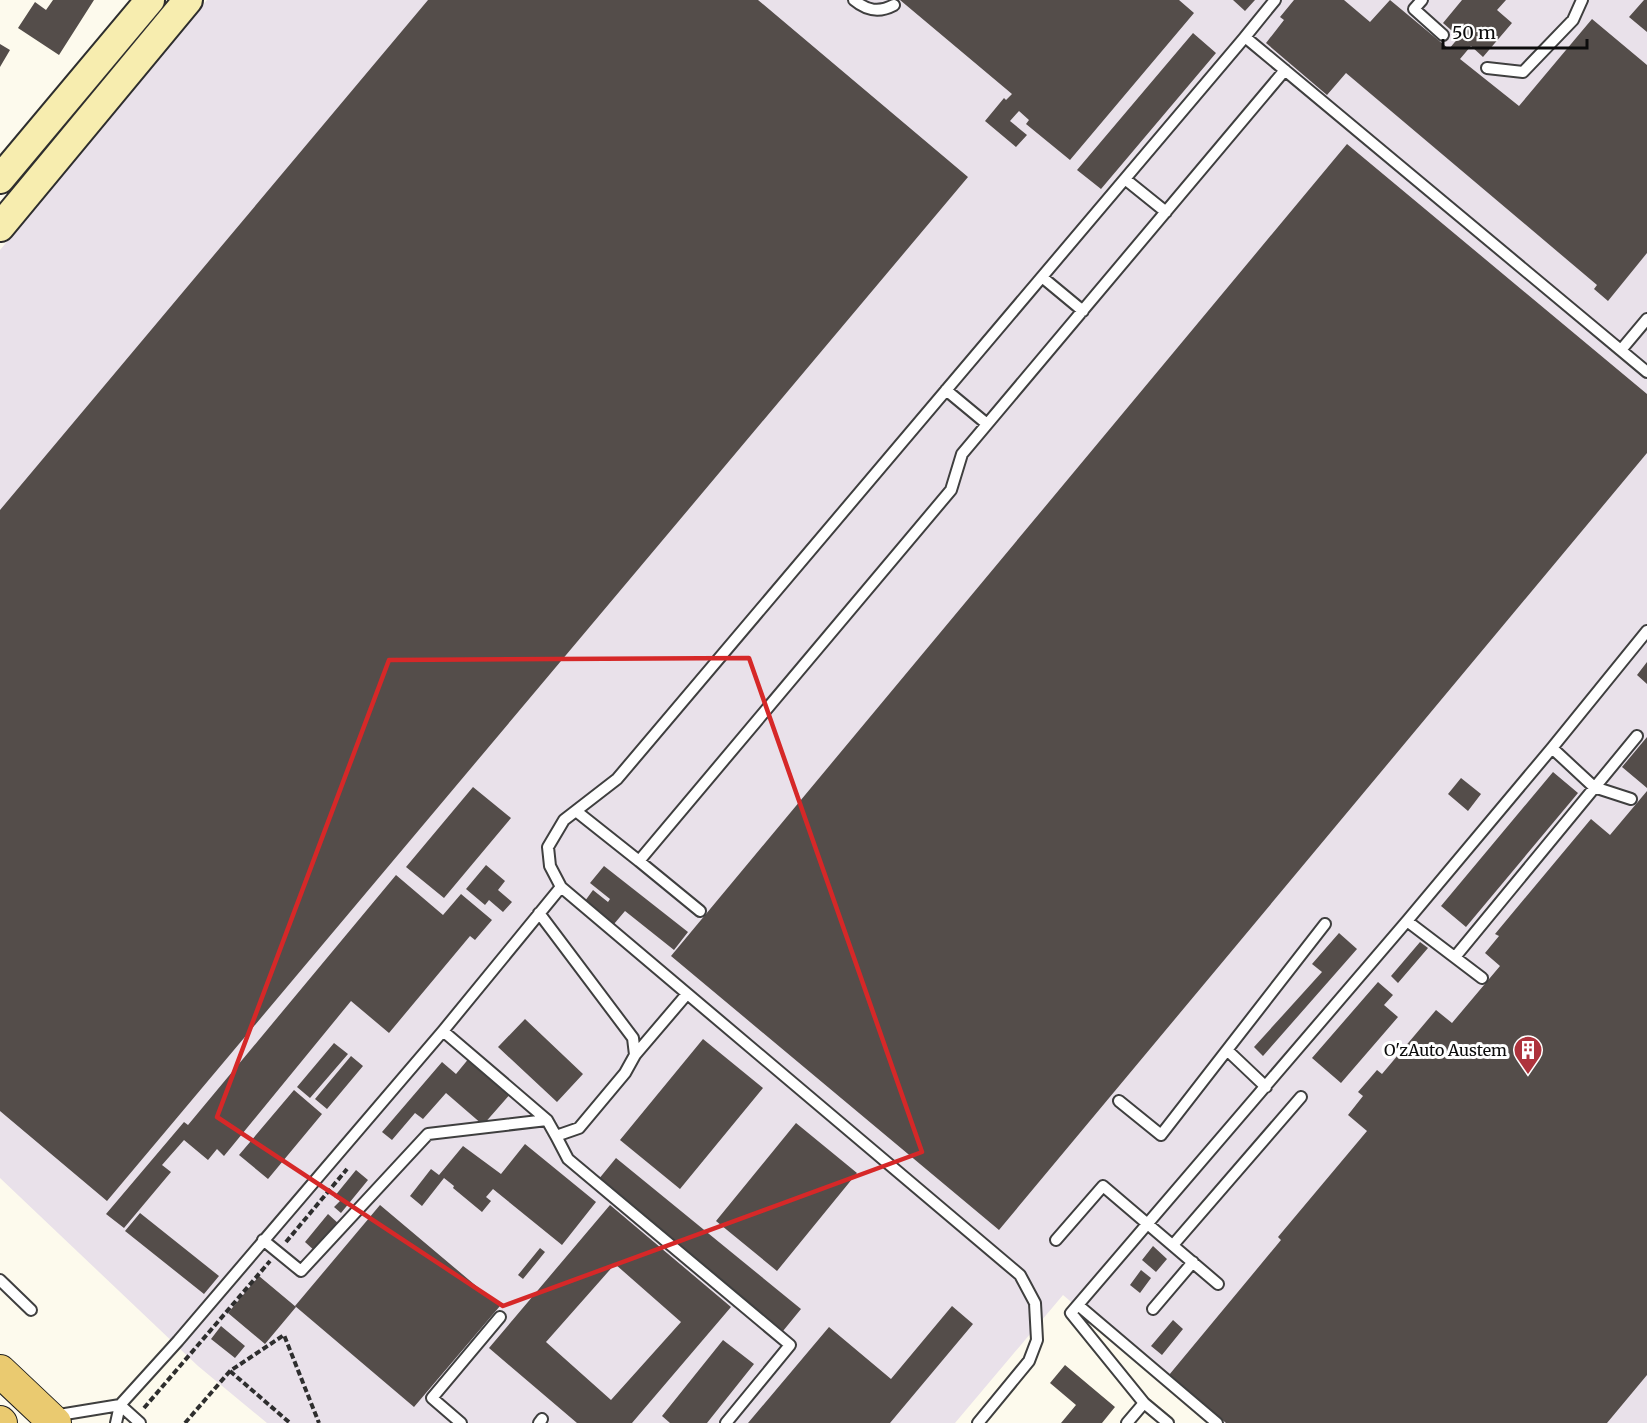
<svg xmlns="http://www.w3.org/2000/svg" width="1647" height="1423" font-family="Merriweather,serif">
	<rect width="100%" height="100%" fill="#fdfaed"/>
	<path fill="#e9e1ea" d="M207,0h1440v1423h-434l-150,-128 -108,128h-688l-69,-57 -198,-188v-928z"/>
	<path fill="#544d4a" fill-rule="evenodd" d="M53,0h41l-35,55 -41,-27 17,-26 11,8z
		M428,0h330l210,177 -861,1024 -107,-90v-601z
		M900,0h279l15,13 -124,147 -44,-36 3,-4 -10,-9 -9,10 17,14 -11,12 -31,-26 19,-23 2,2 6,-6z
		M1233,0h22l-10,11z
		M1294,0h50l26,22 20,-22 59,49 10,-12 -16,-14 19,-23h44l-9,10 15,13 -29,34 -12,-11 -11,13 59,47 73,-87 55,46v188l-39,48 -14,-12 3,-4 -251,-212 -19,22 -61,-52 18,-23 -4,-3z
		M1644,0h3v32l-18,-15z
		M1193,33l23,20 -115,136 -24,-19z
		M0,44l10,6 -10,17z
		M1347,144l300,250v59l-648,777 -328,-274z
		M1647,662v22l-10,-9z
		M1647,737v51l-25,-21z
		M1553,772l25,21 -112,134 -25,-21z
		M1461,778l20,16 -13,17 -20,-17z
		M473,787l38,31 -67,80 -38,-31z
		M1647,791v584l-40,48h-381l-57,-48 112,-135 -3,-3 89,-106 -19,-16 15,-19 -5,-4 19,-22 5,4 54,-64 16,13 48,-57 -15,-13 14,-17 -4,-2 96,-115 19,16z
		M486,865l19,16 -7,9 14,12 -9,10 -14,-12 -4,5 -19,-16z
		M604,866l84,66 -14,18 -49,-39 -11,13 -29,-23 8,-11 15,12 2,-3 -20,-16z
		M396,875l47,40 18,-21 31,26 -17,20 -5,-4 -81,97 -38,-32 -127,155 -7,-7 -9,11 -24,-20 -22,25 9,7 -47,56 -18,-14 78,-92 4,3z
		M1339,933l18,16 -94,107 -9,-9 68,-75 -10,-8z
		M1420,942l8,6 -30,35 -7,-7z
		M1378,982l15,13 -9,10 14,12 -57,66 -29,-25z
		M525,1019l58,55 -26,28 -59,-55z
		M703,1039l60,49 -83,101 -60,-49z
		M334,1043l14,11 -38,44 -13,-11z
		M351,1056l12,10 -36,43 -12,-10z
		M470,1057l41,36 -28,32 -37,-32 -23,26 -8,-6 -23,27 -10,-8 60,-70 14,12z
		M294,1090l28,24 -54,65 -29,-24z
		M796,1123l61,50 -80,98 -61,-50z
		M525,1144l71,58 -34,43 -69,-56 -7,8 5,4 -9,11 -29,-24 1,-2 -10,-8 -22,28 -12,-10 21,-27 8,6 24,-29 38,28z
		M616,1158l185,151 -18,22 -185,-151z
		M356,1170l12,10 -27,33 -7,-6 6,-6 -6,-4z
		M380,1205l120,101 -86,101 -119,-101z
		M610,1205l121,102 -99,116h-55l-88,-75zM615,1264l66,58 -70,78 -65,-58z
		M140,1213l79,63 -15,18 -79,-63z
		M328,1214l11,10 -23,28 -11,-10z
		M1153,1246l14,13 -11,13 -14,-12z
		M540,1248l5,4 -22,27 -5,-4z
		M1141,1270l10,8 -11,15 -10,-8z
		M259,1276l37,31 -31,37 -37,-31z
		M952,1306l21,18 -83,99h-142l81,-96 62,52z
		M1173,1320l10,9 -21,26 -11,-9z
		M221,1326l24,20 -10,12 -24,-19z
		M723,1340l31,24 -47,59h-37l-8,-7z
		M1065,1365l50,42 -13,16h-41l15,-18 -26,-22z"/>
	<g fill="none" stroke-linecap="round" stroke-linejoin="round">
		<g stroke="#3f3f3f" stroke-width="14">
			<path id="lane" d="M854,0c13,11 25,13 40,5
				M1422,0l-8,9 29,26
				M1245,37l30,-37
				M1487,68l36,4 50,-52 9,-20
				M1125,179l41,33
				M1042,277l41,34
				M1621,350l26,-31
				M946,390l41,34
				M1552,748l42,39 37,12
				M576,811l63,50 312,-371 11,-36 323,-384
				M639,861l61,50
				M1407,921l75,57
				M1455,957l182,-221
				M443,1031l104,89 9,16 23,-8 46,-55 10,-18 -2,-17 -94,-125
				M1227,1050l98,-126
				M635,1055l52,-61
				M1119,1101l42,34 66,-85 39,37
				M556,1136l12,23 222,186 -64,78
				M263,1240l38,31 127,-137 119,-14
				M1056,1240l47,-54 115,98
				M1173,1245l128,-148
				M0,1280l31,30
				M1078,1305l139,118
				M1153,1309l40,-47
				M1144,1403l24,20
				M120,1405l20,18
				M53,1416l67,-11
				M116,1423l4,-18 58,-64 265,-310 118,-144
				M461,1423l-29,-25 68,-81
				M539,1423l3,-4
				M978,1423l51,-62 8,-21 -2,-37 -15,-28 -459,-388 -11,-21 -2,-19 16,-27 53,-41 628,-742 402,335
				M1127,1423l17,-20 -73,-90 336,-392 145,-173 95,-117"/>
		</g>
		<g stroke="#2e2e2e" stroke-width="32">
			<path id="secondary" d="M0,179l150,-179
				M0,227l188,-227"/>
		</g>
		<g stroke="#1d1d1d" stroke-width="34">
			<path id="primary" d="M0,1371l55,52
				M0,1422l1,1"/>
		</g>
		<path stroke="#2e2e2e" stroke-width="4" stroke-dasharray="6 3" stroke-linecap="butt" d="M286,1242l61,-73
			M230,1371l60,52
			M144,1408l126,-147
			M185,1423l45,-52 54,-36 35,88"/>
		<use href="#lane" stroke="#fff" stroke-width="10"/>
		<use href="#secondary" stroke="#f7edaf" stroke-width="28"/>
		<use href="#primary" stroke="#eaca70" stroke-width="32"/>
	</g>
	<path fill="none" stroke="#d62828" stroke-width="4.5" stroke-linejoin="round" d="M749,658l173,494 -419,154 -286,-189 172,-457z"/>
	<defs>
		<g id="building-pin" transform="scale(1.5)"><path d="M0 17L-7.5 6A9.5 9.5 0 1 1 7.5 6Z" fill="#ae333c" stroke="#fff"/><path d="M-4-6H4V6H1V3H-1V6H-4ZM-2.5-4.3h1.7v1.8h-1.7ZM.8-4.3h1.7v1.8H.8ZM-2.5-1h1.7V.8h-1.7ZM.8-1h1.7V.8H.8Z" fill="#fff"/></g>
	</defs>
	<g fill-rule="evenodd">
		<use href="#building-pin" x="1528" y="1050"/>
	</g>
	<g text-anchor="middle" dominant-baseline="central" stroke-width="6" stroke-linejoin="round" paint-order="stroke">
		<g font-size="16" fill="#0c0c0c" stroke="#fff" text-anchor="end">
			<text x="1507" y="1050">O'zAuto Austem</text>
		</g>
	</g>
	<path d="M1443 39v9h144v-9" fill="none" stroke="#0c0c0c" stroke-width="3"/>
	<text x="1452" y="39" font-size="18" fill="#0c0c0c" stroke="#ffffff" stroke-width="4.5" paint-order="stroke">50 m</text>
</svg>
